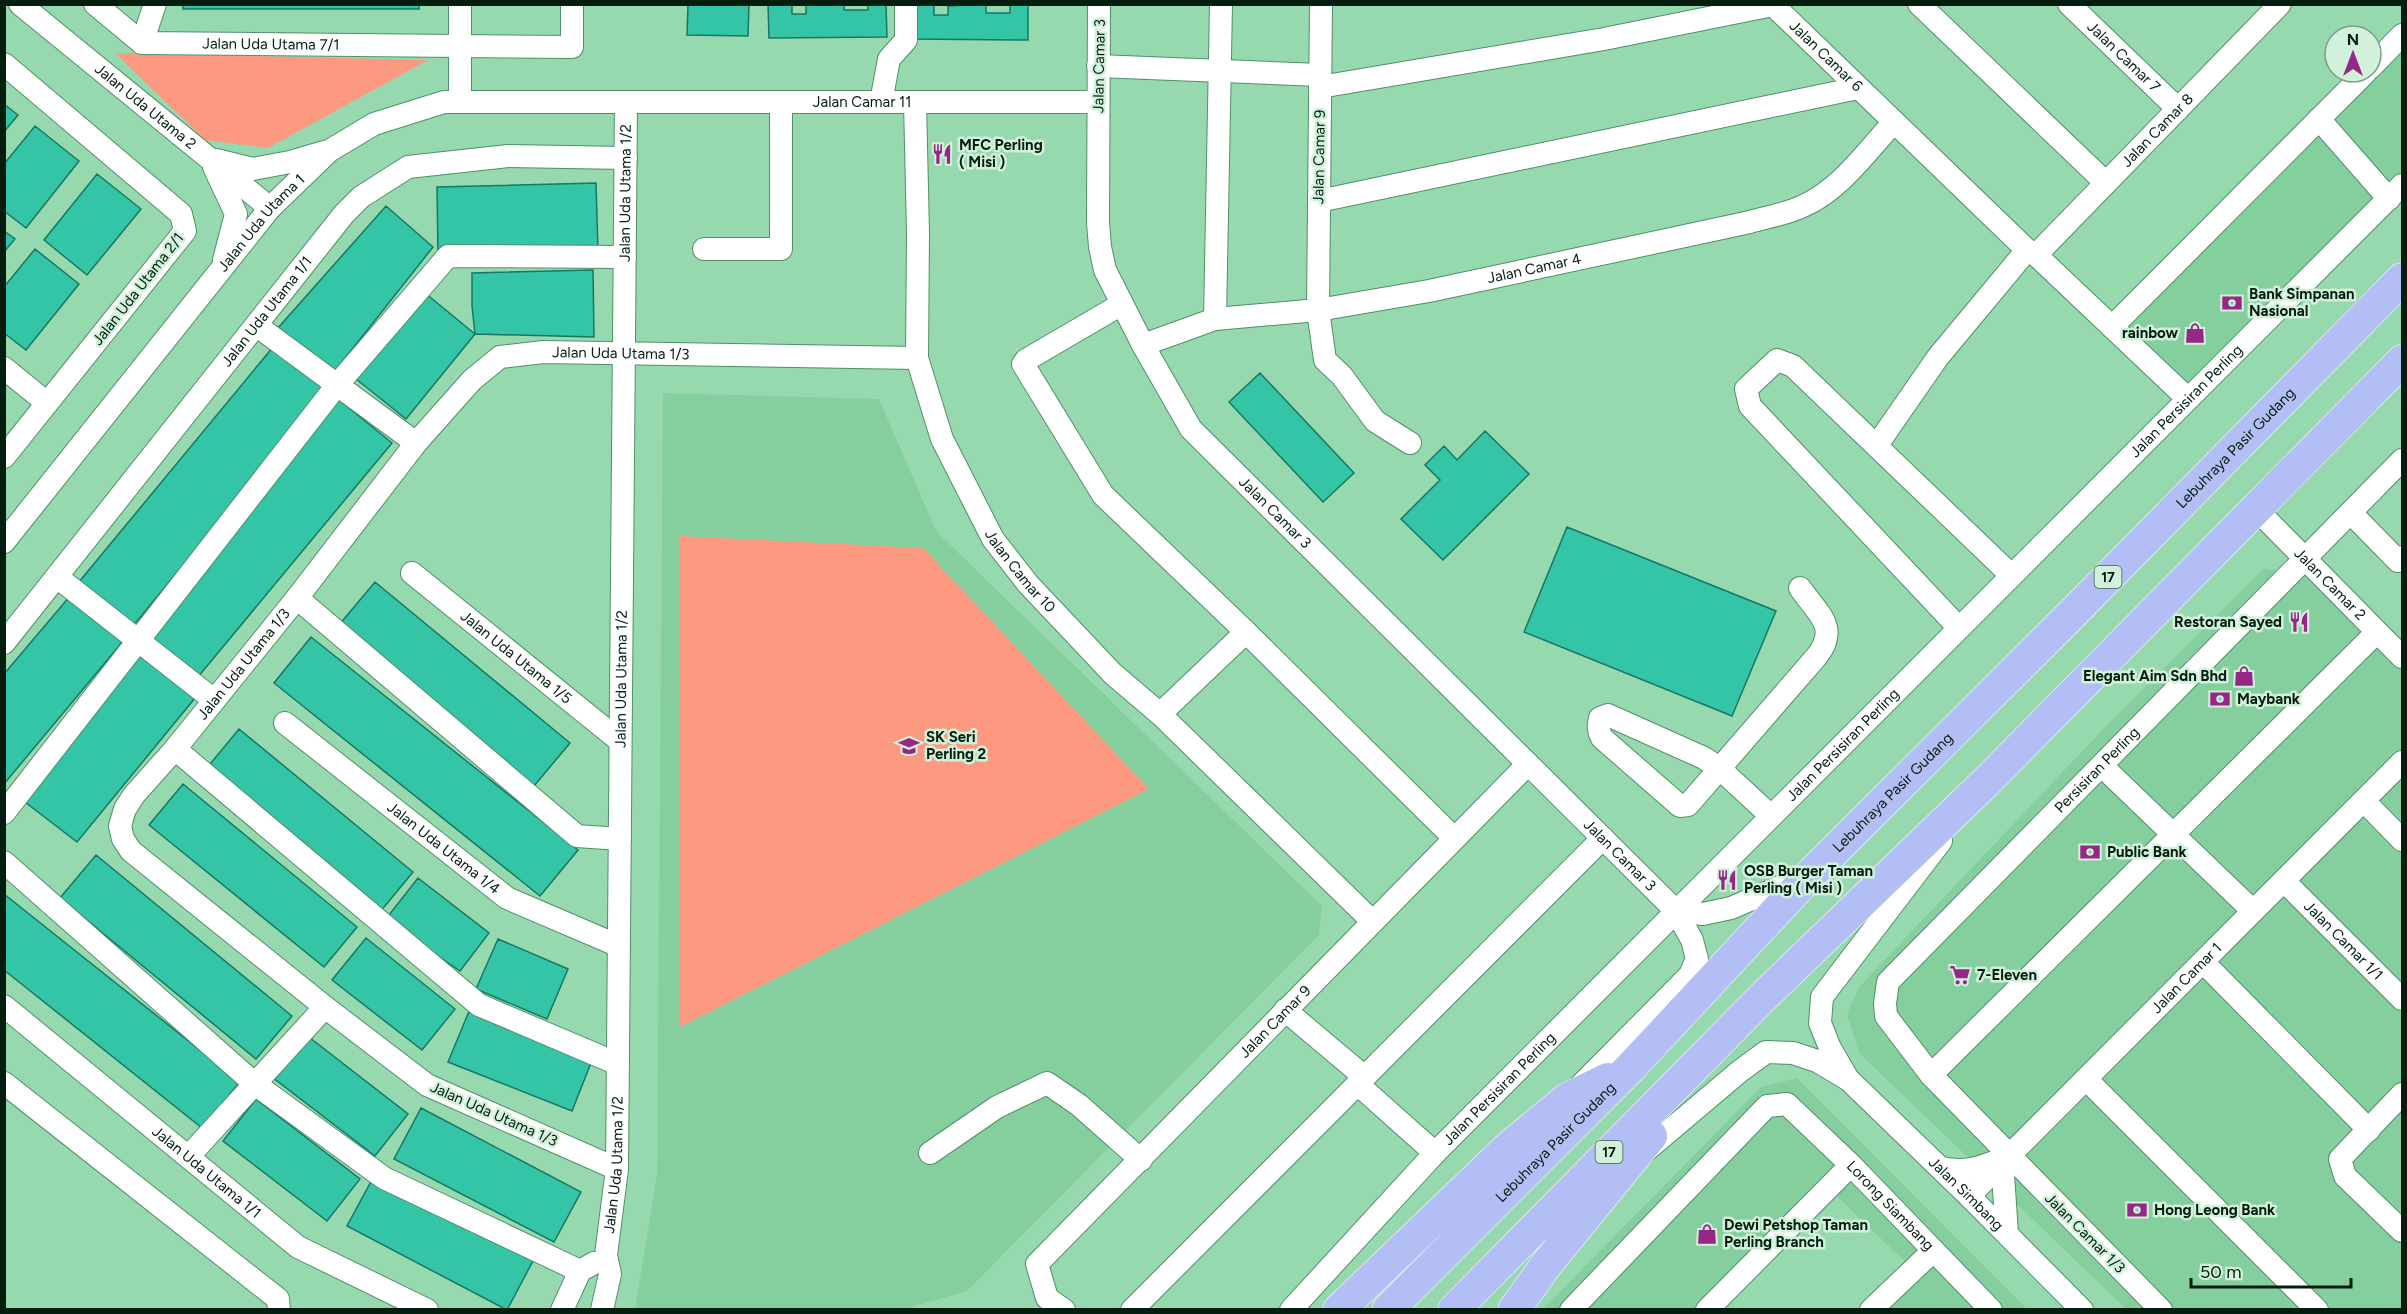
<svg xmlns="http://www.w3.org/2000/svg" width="2407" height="1314" font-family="Figtree,sans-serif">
	<rect width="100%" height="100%" fill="#97d9ae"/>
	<path fill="#85cf9f" d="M2402,29v166l-204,204 -84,-81z
		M663,393l216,6 57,132 386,375 -3,29 -352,356 -62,18 -270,1 22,-135z
		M2263,569l67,4 72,71v665h-276l-267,-256 -12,-39 12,-27 250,-264z
		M1797,1078l230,231h-139l34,-31 -100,-96 -125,127 -155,1 219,-223z"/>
	<path fill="#fc9980" d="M115,53l313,7 -160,88 -63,-8z
		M679,536l244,12 226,241 -469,238z"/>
	<path fill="#34c4a6" stroke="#167764" stroke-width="1.5" d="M183,4h236v5h-236z
		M688,4h61l-1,32 -61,-1z
		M768,4h24v10h14v-10h38v6h24v-6h18l1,33 -118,1z
		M911,4h23v11h14v-9l38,-2v9h24v-9h18v36l-118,-1z
		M4,104l14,11 -14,17z
		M35,126l44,35 -53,67 -22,-17v-47z
		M97,174l44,35 -54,66 -43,-35z
		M596,183l2,68 -160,4 -1,-68z
		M386,206l47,41 -98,124 -57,-43z
		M4,231l11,8 -11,13z
		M35,249l44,35 -53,66 -22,-17v-46z
		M593,270l1,67 -119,-3 -3,-28v-33z
		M425,293l50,41 -69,85 -50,-40z
		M273,347l54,44 -199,241 -54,-44z
		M1260,373l94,100 -31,29 -94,-100z
		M338,399l54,44 -199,240 -53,-44z
		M1485,431l44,43 -86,86 -42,-41 39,-39 -15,-15 19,-19 13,14z
		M1567,527l209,84 -44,105 -208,-84z
		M375,582l195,161 -36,43 -195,-161z
		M70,596l54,44 -120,144v-110z
		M311,637l267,213 -38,46 -266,-213z
		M141,654l54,44 -118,144 -56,-43z
		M239,729l174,143 -33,40 -174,-143z
		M183,784l174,143 -33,40 -175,-142z
		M96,855l196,161 -36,43 -196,-161z
		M418,878l71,55 -29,38 -75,-51z
		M4,894l236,188 -38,46 -198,-158z
		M366,938l89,71 -33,41 -90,-70z
		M498,939l70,30 -21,50 -71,-30z
		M470,1009l123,49 -21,53 -124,-49z
		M305,1034l103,80 -33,42 -103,-79z
		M256,1099l104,80 -33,42 -104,-80z
		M421,1108l160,84 -27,50 -160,-83z
		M374,1176l160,83 -27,51 -160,-84z"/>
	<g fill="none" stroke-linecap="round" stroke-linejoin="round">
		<g stroke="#509068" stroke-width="24">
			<g id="minor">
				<path id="s1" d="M20,4l250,204"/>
				<path id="s2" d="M95,4l47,39 430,4v-43"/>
				<path d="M460,4v98"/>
				<path id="s3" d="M1099,4l-1,218 2,25 5,23 38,75 48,84 485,482 16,29 5,19 -7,16 -109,110"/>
				<path d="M1321,4l-3,306 7,50 17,16 33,45 35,22"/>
				<path d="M1919,4l187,179"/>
				<path id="s4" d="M2069,4l109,105"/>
				<path d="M142,43l13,-39"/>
				<path d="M4,64l177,150 4,17 -181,226"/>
				<path d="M1098,66l222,9"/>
				<path d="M2371,67l31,-32"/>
				<path id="s5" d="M1320,87l284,-48 169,-34 254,245 9,5 151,143"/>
				<path d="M881,102l8,-43 17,-19v-36"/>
				<path id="s6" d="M915,102l3,131 -1,125 25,81 51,100 35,45 85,90 47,40 212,207"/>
				<path d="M2319,119l70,80"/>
				<path d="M216,160l37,9 37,-7 34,-10"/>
				<path d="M214,167l22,47 -12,46"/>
				<path d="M1319,201l539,-113"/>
				<path d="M704,249h77v-147"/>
				<path id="s7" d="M2036,255l244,-251"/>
				<path d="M1122,304l-96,56 -3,4 80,131 143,137 208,206"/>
				<path d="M1215,319l6,-315"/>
				<path d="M256,325l160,118"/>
				<path d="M2112,327l254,-255"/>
				<path id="s8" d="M1143,345l72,-26 103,-9 111,-19 321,-69c17,-5 37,-8 53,-16 37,-16 64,-55 91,-84"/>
				<path d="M4,368l43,35"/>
				<path d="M1877,445l61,-88 89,-107"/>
				<path id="s9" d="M2257,510l145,147"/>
				<path d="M2351,513l47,48 4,-4"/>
				<path id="s10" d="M4,542l266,-334 59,-57 45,-27 70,-22h654"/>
				<path id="s11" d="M412,573l208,168"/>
				<path d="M57,577l157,123"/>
				<path d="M297,598l280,238 43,3"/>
				<path d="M1959,628l-209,-222 -4,-17 31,-29 16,6 218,209"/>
				<path id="s12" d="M4,643l340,-429 17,-17 47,-30 100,-11 118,2"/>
				<path d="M1160,714l86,-82"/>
				<path id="s13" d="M285,723l222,175 112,48"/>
				<path d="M175,749l304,256 139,59"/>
				<path d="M2102,766l151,145"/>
				<path d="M2364,801l38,39"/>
				<path d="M4,813l333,-428 111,-129 177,1"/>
				<path d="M1771,816l-52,-48 -15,-10 -96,-43 -8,3c-2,8 -2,13 2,20l78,68 8,-1 129,-149c23,-29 0,-43 -17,-68"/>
				<path d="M4,862l251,222 129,94 196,93"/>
				<path id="s14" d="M2284,881l118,118"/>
				<path d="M1676,911l27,3 28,-6 72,-31"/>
				<path d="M2203,962l166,168"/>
				<path id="s15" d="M4,1006l294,241 129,63"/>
				<path d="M1285,1010l76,64 1,14 73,65"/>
				<path d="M1931,1075l446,-443"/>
				<path d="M1848,1079l-18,-31 -10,-25 2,-26 119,-156"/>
				<path d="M2086,1079l231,231"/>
				<path d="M4,1083l274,216 1,11"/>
				<path d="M2402,1094l-62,65 5,17 57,55"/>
				<path d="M930,1153l67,-46 50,-24 32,22 62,55"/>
				<path id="s16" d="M1643,1153l97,-82 26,-19 27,1 24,8 32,19 120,116 113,114"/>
				<path d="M188,1157l137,-150"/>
				<path d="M1941,1168c26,5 37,0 61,-9"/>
				<path id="s17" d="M617,1169l-190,-84 -102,-78 -194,-156 -8,-12 -3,-13 5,-17 9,-14 41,-46 122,-151 119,-155 56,-63 28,-23 43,-5 374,6"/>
				<path id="s18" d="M1969,1196l433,-434"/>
				<path d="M2007,1233l-4,-58 6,-18"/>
				<path d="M562,1310l18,-39 14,-8"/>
				<path id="s19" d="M602,1310l8,-36 -4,-19 11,-86 9,-1067"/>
				<path id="s20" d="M1064,1310l-17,-12 -10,-34 491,-500"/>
				<path d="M1132,1310l471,-472"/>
				<path id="s21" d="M1291,1310l144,-157 967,-968"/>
				<path id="s22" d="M1571,1310l196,-204 20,-2 64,61 140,145"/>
				<path d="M1707,1310l144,-145"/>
				<path d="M1871,1310l62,-59"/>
				<path id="s23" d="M2161,1310l-230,-235 -45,-59 -1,-13 3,-21 514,-522"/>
			</g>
		</g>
		<g stroke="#fff" stroke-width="33">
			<g id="highway">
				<path d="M1339,1310l170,-163 58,-48 41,-20"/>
				<path id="s24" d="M1388,1310l243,-243 181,-194 261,-260 329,-334"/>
				<path d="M1454,1310l311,-315 221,-213 416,-421"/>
				<path d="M1514,1310l32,-45 105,-129"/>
			</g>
		</g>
		<use href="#minor" stroke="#fff" stroke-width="22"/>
		<use href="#highway" stroke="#b3bff4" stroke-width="32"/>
	</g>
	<defs>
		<g id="restaurant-bare" transform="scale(1.62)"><path d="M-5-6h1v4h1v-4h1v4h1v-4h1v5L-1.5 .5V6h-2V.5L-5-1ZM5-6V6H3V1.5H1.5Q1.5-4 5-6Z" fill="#972786" stroke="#d1f1db" stroke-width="2.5" paint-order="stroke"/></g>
		<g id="bank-bare" transform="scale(1.62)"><path d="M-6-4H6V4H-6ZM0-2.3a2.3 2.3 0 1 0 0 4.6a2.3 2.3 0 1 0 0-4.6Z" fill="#972786" stroke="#d1f1db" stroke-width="2.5" paint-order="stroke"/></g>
		<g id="shop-bare" transform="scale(1.62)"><path d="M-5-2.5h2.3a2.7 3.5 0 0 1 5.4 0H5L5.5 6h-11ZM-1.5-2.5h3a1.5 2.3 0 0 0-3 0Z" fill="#972786" stroke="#d1f1db" stroke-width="2.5" paint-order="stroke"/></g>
		<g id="school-bare" transform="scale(1.62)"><path d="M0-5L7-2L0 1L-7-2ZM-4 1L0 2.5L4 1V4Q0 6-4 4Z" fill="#972786" stroke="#d1f1db" stroke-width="2.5" paint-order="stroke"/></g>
		<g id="supermarket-bare" transform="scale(1.62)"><path d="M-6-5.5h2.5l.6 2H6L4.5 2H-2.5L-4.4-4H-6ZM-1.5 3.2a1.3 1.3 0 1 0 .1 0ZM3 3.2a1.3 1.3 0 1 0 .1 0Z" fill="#972786" stroke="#d1f1db" stroke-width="2.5" paint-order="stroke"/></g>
	</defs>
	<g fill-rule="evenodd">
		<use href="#restaurant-bare" x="942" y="154"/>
		<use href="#bank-bare" x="2232" y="303"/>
		<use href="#shop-bare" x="2195" y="333"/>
		<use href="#restaurant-bare" x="2299" y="622"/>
		<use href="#shop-bare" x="2244" y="676"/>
		<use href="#bank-bare" x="2220" y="699"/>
		<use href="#school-bare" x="909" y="746"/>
		<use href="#bank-bare" x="2090" y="852"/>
		<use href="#restaurant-bare" x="1727" y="880"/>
		<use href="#supermarket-bare" x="1960" y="975"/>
		<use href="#bank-bare" x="2137" y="1210"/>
		<use href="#shop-bare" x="1707" y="1234"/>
	</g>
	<g text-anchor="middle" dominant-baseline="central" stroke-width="5" stroke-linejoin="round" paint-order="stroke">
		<g fill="#d1f1db" stroke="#415d4c" stroke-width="1.5">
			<rect x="2094.5" y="566" width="27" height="22" rx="4.5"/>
			<rect x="1595.5" y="1141" width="27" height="22" rx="4.5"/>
		</g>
		<g font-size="14" font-weight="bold" fill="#031d0e">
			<text x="2108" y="577">17</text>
			<text x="1609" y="1152">17</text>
		</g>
		<g font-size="15" fill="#031d0e" stroke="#d1f1db">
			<text stroke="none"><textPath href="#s2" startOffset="190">Jalan Uda Utama 7/1</textPath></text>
			<text stroke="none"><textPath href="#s5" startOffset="534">Jalan Camar 6</textPath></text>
			<text stroke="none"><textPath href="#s4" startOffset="76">Jalan Camar 7</textPath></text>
			<text transform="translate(1099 66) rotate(-89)">Jalan Camar 3</text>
			<text stroke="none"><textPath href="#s10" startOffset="1053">Jalan Camar 11</textPath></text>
			<text stroke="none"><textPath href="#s1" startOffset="162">Jalan Uda Utama 2</textPath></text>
			<text stroke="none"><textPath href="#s7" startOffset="174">Jalan Camar 8</textPath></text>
			<text transform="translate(1319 157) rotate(-89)">Jalan Camar 9</text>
			<text stroke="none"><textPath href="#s19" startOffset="1119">Jalan Uda Utama 1/2</textPath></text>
			<text stroke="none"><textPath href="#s10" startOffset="410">Jalan Uda Utama 1</textPath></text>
			<text stroke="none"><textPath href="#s8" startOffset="400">Jalan Camar 4</textPath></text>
			<text transform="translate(138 289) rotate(-52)">Jalan Uda Utama 2/1</text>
			<text stroke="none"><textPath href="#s12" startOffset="423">Jalan Uda Utama 1/1</textPath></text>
			<text stroke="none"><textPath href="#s17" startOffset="1340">Jalan Uda Utama 1/3</textPath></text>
			<text stroke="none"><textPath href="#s21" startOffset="1276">Jalan Persisiran Perling</textPath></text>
			<text stroke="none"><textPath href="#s24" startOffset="1209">Lebuhraya Pasir Gudang</textPath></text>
			<text stroke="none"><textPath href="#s3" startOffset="566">Jalan Camar 3</textPath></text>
			<text stroke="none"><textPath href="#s6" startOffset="495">Jalan Camar 10</textPath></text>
			<text stroke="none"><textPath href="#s9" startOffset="104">Jalan Camar 2</textPath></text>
			<text stroke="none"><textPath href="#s11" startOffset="134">Jalan Uda Utama 1/5</textPath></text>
			<text stroke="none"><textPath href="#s17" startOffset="818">Jalan Uda Utama 1/3</textPath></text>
			<text stroke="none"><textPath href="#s19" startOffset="633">Jalan Uda Utama 1/2</textPath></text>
			<text stroke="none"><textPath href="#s21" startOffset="790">Jalan Persisiran Perling</textPath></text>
			<text stroke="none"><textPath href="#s23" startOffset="735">Persisiran Perling</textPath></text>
			<text stroke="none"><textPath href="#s24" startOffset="723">Lebuhraya Pasir Gudang</textPath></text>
			<text stroke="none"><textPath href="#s13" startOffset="202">Jalan Uda Utama 1/4</textPath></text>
			<text stroke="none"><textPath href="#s3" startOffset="1052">Jalan Camar 3</textPath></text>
			<text stroke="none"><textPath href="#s14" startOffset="84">Jalan Camar 1/1</textPath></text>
			<text stroke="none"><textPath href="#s18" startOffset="308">Jalan Camar 1</textPath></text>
			<text stroke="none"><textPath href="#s20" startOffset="396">Jalan Camar 9</textPath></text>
			<text stroke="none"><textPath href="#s21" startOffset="304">Jalan Persisiran Perling</textPath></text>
			<text transform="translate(494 1114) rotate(24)">Jalan Uda Utama 1/3</text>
			<text stroke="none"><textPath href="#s24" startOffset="237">Lebuhraya Pasir Gudang</textPath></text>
			<text stroke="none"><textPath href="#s19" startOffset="147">Jalan Uda Utama 1/2</textPath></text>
			<text stroke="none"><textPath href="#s15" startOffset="262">Jalan Uda Utama 1/1</textPath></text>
			<text stroke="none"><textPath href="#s16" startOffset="412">Jalan Simbang</textPath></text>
			<text stroke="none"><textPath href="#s22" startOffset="448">Lorong Siambang</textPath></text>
			<text transform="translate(2085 1233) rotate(45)">Jalan Camar 1/3</text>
		</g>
		<g font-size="15" font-weight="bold" fill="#031d0e" stroke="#d1f1db" text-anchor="start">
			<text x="959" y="145">MFC Perling<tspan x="959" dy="17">( Misi )</tspan></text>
			<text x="2249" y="294">Bank Simpanan<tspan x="2249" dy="17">Nasional</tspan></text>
			<text x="2178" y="333" text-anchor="end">rainbow</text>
			<text x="2282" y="622" text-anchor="end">Restoran Sayed</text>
			<text x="2227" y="676" text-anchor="end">Elegant Aim Sdn Bhd</text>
			<text x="2237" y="699">Maybank</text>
			<text x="926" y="737">SK Seri<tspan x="926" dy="17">Perling 2</tspan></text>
			<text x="2107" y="852">Public Bank</text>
			<text x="1744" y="871">OSB Burger Taman<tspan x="1744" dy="17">Perling ( Misi )</tspan></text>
			<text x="1977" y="975">7-Eleven</text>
			<text x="2154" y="1210">Hong Leong Bank</text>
			<text x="1724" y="1225">Dewi Petshop Taman<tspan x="1724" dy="17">Perling Branch</tspan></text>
		</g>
	</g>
	<rect width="2407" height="1314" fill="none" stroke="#031d0e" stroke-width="12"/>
	<g transform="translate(2353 54)"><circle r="28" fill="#d1f1db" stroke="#7f9c89" stroke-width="1.5"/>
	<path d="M0-4.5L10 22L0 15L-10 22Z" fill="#972786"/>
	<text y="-9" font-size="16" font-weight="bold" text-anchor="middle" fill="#031d0e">N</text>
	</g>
	<path d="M2191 1278v9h160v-9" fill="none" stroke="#031d0e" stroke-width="3"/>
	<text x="2200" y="1278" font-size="18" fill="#031d0e" stroke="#d1f1db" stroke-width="4.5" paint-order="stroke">50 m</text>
</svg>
